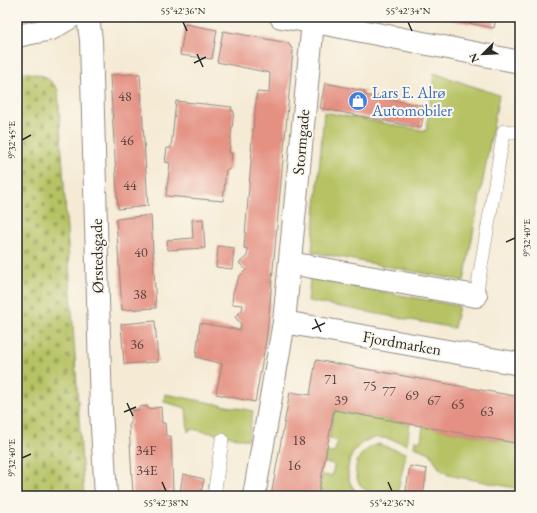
<svg xmlns="http://www.w3.org/2000/svg" width="537" height="513" font-family="'EB Garamond',serif">
	<defs>
		<pattern id="cemetery-stones" width="16" height="16" patternUnits="userSpaceOnUse"><rect width="16" height="16" fill="#b6c264"/><path d="M2 7V4a2 2 0 0 1 4 0v3zM10 15v-3a2 2 0 0 1 4 0v3z" fill="#949e53"/></pattern>
	</defs>
	<rect width="100%" height="100%" fill="#fbf7ec"/>
	<filter id="ink" filterUnits="userSpaceOnUse"><feTurbulence type="fractalNoise" baseFrequency=".025" numOctaves="2"/><feDisplacementMap in="SourceGraphic" scale="8" xChannelSelector="R" yChannelSelector="G"/><feConvolveMatrix kernelMatrix="1 2 1 2 8 2 1 2 1" color-interpolation-filters="sRGB"/></filter>
	<filter id="wash" filterUnits="userSpaceOnUse"><feTurbulence type="fractalNoise" baseFrequency=".012" numOctaves="4" result="noise"/><feDisplacementMap in="SourceGraphic" scale="16" xChannelSelector="R" yChannelSelector="G"/><feGaussianBlur stdDeviation="0.9" result="paint"/><feColorMatrix in="noise" values="0 0 0 0 0 0 0 0 0 0 0 0 0 0 0 0 0 1.4 0 .05"/><feComposite in="paint" operator="in"/></filter>
	<g filter="url(#wash)">
		<rect width="100%" height="100%" fill="#f5ebd5"/>
		<path fill="#b6c264" stroke="#707648" d="M434,73l65,22 -35,186 -152,-29 12,-140 102,19z
			M310,278l149,28 -5,22 -146,-27z
			M165,394l88,17 -5,29 -57,-11 -3,3 -2,-24 -22,-6z
			M334,410l76,14 -3,20c-10,-2 -23,-8 -33,-6 -27,5 -37,45 -11,58h-32l-2,-2 -10,-4 3,-15 10,1 2,-10 -3,-3h-7l2,-11 8,1 4,-12 -9,-3z
			M423,426l97,18v45l-72,-14 -9,-7 -9,-15 -16,-6 1,-7 6,1z
			M378,444l28,9 -9,43c-7,0 -25,-2 -31,-6 -5,-3 -8,-7 -9,-13 -5,-16 6,-28 21,-33z"/>
		<path fill="url(#cemetery-stones)" stroke="#707648" d="M23,72c16,2 25,3 35,18l26,406h-67v-422z"/>
		<g id="blocks">
			<path fill="#e49082" d="M436,17h60l-2,11z
				M185,24l32,6 -5,29 -32,-4z
				M223,31l65,12 5,7 -26,285 -12,67 -39,-8 6,-30 -26,-7 4,-34 40,7 1,-6 -6,-7 7,-7 1,-5 -11,-1 1,-12 6,-15 7,-7 -7,-7 8,-7 1,-7 -4,-1 8,-98h-1l6,-58 12,1 1,-20 -53,-11z
				M140,74l8,132 -30,3 -8,-134z
				M325,83l40,8 -1,4 61,11 -4,22 -101,-20z
				M176,101l56,6 -1,4h3l-5,42h3l-2,17h-4l-3,31 -57,-5 4,-33 -5,-1 2,-14h4z
				M151,215l5,93 -34,2 -6,-91z
				M203,219l2,29 -37,2 -1,-10 26,-2 -1,-18z
				M218,246l16,2 -2,21 -16,-2z
				M155,321l3,41 -34,2 -3,-40z
				M316,360l204,37v47l-186,-34 -16,86h-47l19,-104 20,3z
				M147,406l1,3 13,-2 1,16h3l1,13h5l2,55h-4v5h-36l-4,-71 2,-2v-13h8v-3z
				M410,466l17,3 -4,27h-18z
				M183,474l21,5 -3,14 -4,-1v3l-17,-3z"/>
		</g>
	</g>
	<g filter="url(#ink)">
		<use href="#blocks" fill-opacity="0" stroke="#908b80" stroke-width="1"/>
		<g fill="none" stroke-linecap="round" stroke-linejoin="round">
			<g stroke="#908b80" stroke-width="14">
				<path id="lane" d="M476,296l28,-165 16,2
					M214,496l8,-56"/>
			</g>
			<g stroke="#908b80" stroke-width="24">
				<path id="street" d="M88,17l3,23 10,370 5,86
					M290,263l186,33
					M284,322l236,42
					M254,496l30,-174 29,-300"/>
			</g>
			<g stroke="#908b80" stroke-width="24">
				<path id="secondary" d="M281,17l50,8 189,37
					M17,36l34,-7 20,-12"/>
			</g>
			<use href="#lane" stroke="#fff" stroke-width="13"/>
			<use href="#street" stroke="#fff" stroke-width="22"/>
			<use href="#secondary" stroke="#fff" stroke-width="22"/>
		</g>
	</g>
	<path fill="none" stroke="#2b2b2b" stroke-width="1.5" d="M183,22l4,9M408,22l4,9M197,54l6,13M194,63l12,-6M22,140l9,-5M506,242l9,-4M315,319l6,13M312,329l13,-6M127,403l6,13M124,412l12,-5M22,458l9,-4M162,482l4,9M388,482l4,9"/>
	<defs>
		<g id="shop-disc" transform="scale(1)"><circle r="9.5" fill="#3f7fe0" stroke="#fbf7ec"/><path d="M-5-2.5h2.3a2.7 3.5 0 0 1 5.4 0H5L5.5 6h-11ZM-1.5-2.5h3a1.5 2.3 0 0 0-3 0Z" fill="#fff"/></g>
	</defs>
	<g fill-rule="evenodd">
		<use href="#shop-disc" x="358" y="101"/>
	</g>
	<g text-anchor="middle" dominant-baseline="central" stroke-width="4" stroke-linejoin="round" paint-order="stroke">
		<g font-size="14" fill="#594441">
			<text x="125" y="96">48</text>
			<text x="127" y="140">46</text>
			<text x="130" y="185">44</text>
			<text x="141" y="252">40</text>
			<text x="140" y="294">38</text>
			<text x="137" y="344">36</text>
			<text x="331" y="379">71</text>
			<text x="370" y="386">75</text>
			<text x="389" y="391">77</text>
			<text x="412" y="395">69</text>
			<text x="341" y="400">39</text>
			<text x="434" y="400">67</text>
			<text x="458" y="404">65</text>
			<text x="487" y="411">63</text>
			<text x="299" y="440">18</text>
			<text x="146" y="450">34F</text>
			<text x="294" y="465">16</text>
			<text x="147" y="470">34E</text>
		</g>
		<g font-size="16" fill="#366cbe" stroke="#fbf7ec" text-anchor="start">
			<text x="372" y="92">Lars E. Alrø<tspan x="372" dy="18">Automobiler</tspan></text>
		</g>
		<g font-size="16" fill="#2b2b2b" stroke="#fbf7ec">
			<text transform="translate(301 142) rotate(-85)">Stormgade</text>
			<text transform="translate(97 256) rotate(-91)">Ørstedsgade</text>
			<text transform="translate(402 343) rotate(10)">Fjordmarken</text>
		</g>
	</g>
	<rect width="537" height="513" fill="none" stroke="#fbf7ec" stroke-width="44"/>
	<g transform="translate(483 54) rotate(246)" stroke="#fbf7ec" stroke-width="3" paint-order="stroke">
	<path d="M0-3L7 15L0 10L-7 15Z" fill="#2b2b2b"/>
	<text y="-6" font-size="11" font-weight="bold" text-anchor="middle" fill="#2b2b2b">N</text>
	</g>
	<rect x="22" y="22" width="493" height="469" fill="none" stroke="#2b2b2b" stroke-width="1.5"/>
	<g font-size="10" text-anchor="middle" fill="#2b2b2b">
		<text x="183" y="14">55°42'36"N</text>
		<text x="408" y="14">55°42'34"N</text>
		<text transform="translate(11 140) rotate(-90)" y="4">9°32'45"E</text>
		<text transform="translate(526 238) rotate(-90)" y="4">9°32'40"E</text>
		<text transform="translate(11 458) rotate(-90)" y="4">9°32'40"E</text>
		<text x="166" y="506">55°42'38"N</text>
		<text x="392" y="506">55°42'36"N</text>
	</g>
</svg>
